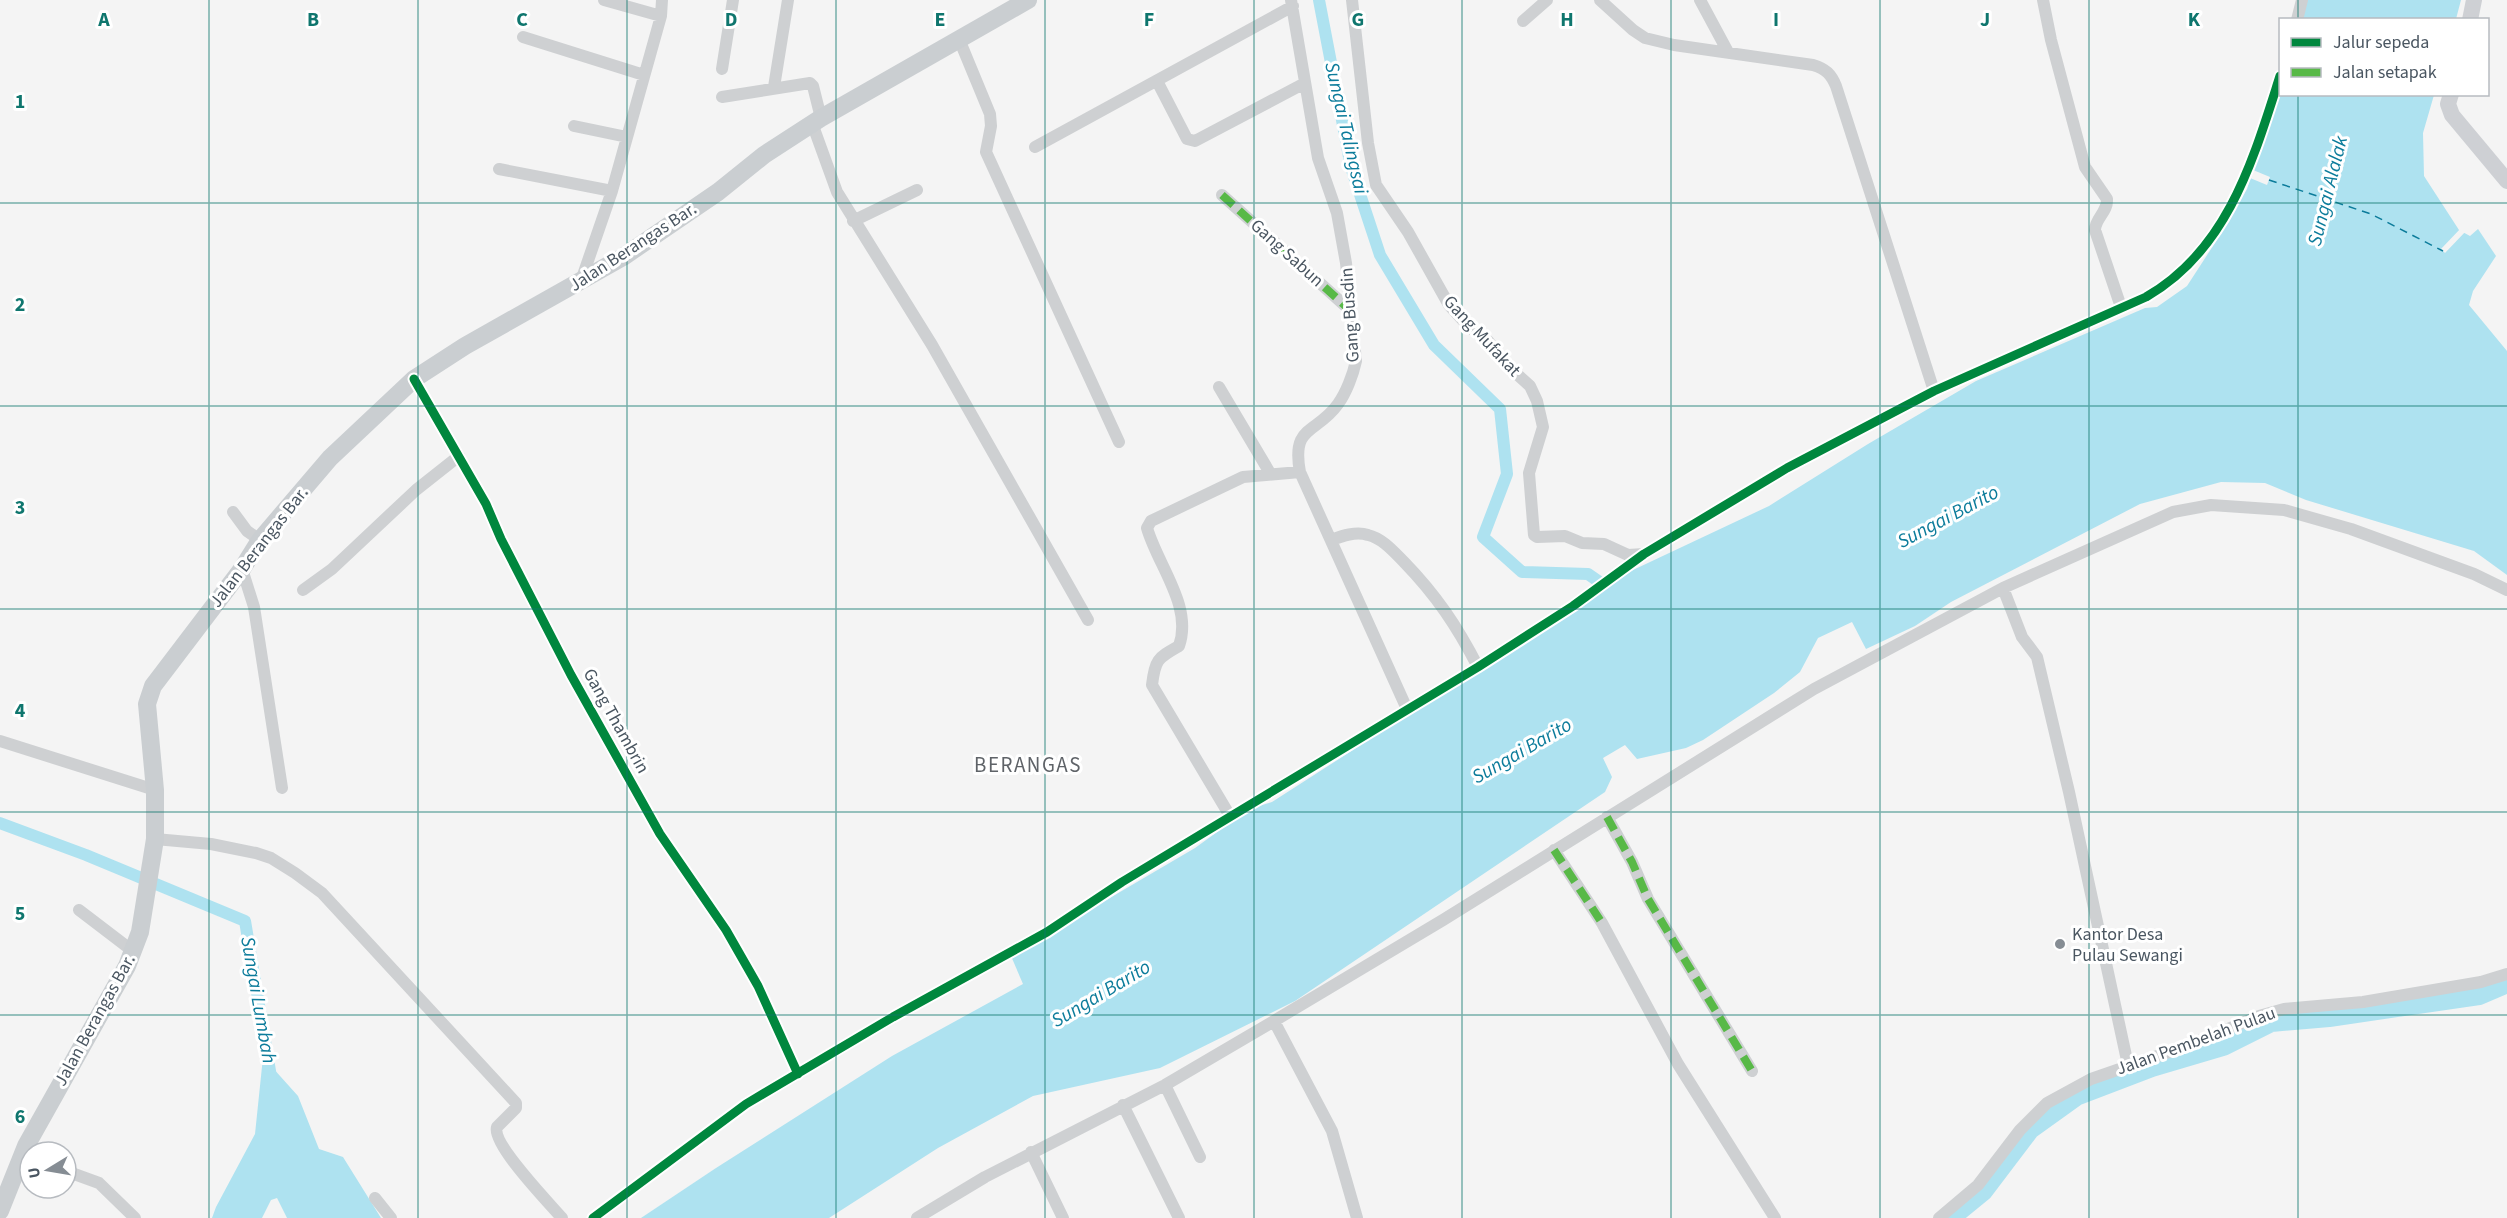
<svg xmlns="http://www.w3.org/2000/svg" width="2507" height="1218" font-family="'Source Sans 3',sans-serif">
	<rect width="100%" height="100%" fill="#f4f4f4"/>
	<path fill="#aee2f0" d="M2307,0h154l-5,19 -155,1z
		M2280,87v7l154,1 -11,38 1,43 35,54 11,6 8,-7 18,27 -23,35 -4,14 38,46v224l-33,-24 -168,-51 -41,-17 -44,-1 -81,22 -189,98 -36,24 -49,23 -14,-27 -34,16 -18,34 -26,21 -71,47 -17,8 -49,11 -12,-14 -22,13 9,19 -7,15 -310,209 -135,67 -127,28 -95,52 -109,70h-188l75,-50 176,-112 131,-72 -12,-28 184,-108 54,-39 23,-7 361,-232 136,-64 99,-62 108,-63 169,-73 12,-1 30,-21 37,-57 23,-40z
		M263,1057l35,39 21,53 24,8 38,61h-94l-10,-20 -6,2 -9,18h-50l4,-11 39,-73z"/>
	<path fill="#f4f4f4" d="M2253,170l17,7 -3,8 -17,-7z
		M2461,228l5,3 -21,22 -4,-4z"/>
	<g fill="none" stroke-linecap="round" stroke-linejoin="round">
		<path stroke="#aee2f0" stroke-width="12" d="M1319,0l32,167 29,88 54,90 66,64 7,65 -24,63 39,35 66,2 23,16
			M0,823l86,32 159,66 26,156"/>
		<path stroke="#aee2f0" stroke-width="20" d="M1950,1218l33,-27 47,-62 46,-33 76,-29 71,-21 48,-24 58,-5 150,-22 28,-12"/>
		<path stroke="#0c7c9b" stroke-width="1.5" stroke-dasharray="8 6" stroke-linecap="butt" d="M2269,180l102,34 72,37"/>
		<path stroke="#ced0d2" stroke-width="12" d="M604,0l57,16
			M1291,0l27,158 19,55 9,50 10,98c-3,14 -10,32 -18,43 -21,30 -47,20 -38,68l107,237
			M1352,0l16,143 8,42 32,47 41,73 20,22 19,14 20,25 22,20 7,15 6,26 -14,46 5,62 3,2 28,-1 17,7 22,1 24,11 16,-1
			M1600,0l33,30 12,8 29,7 139,20c13,4 18,9 23,21l98,305
			M1700,0l28,52
			M2043,0l8,40 34,127 22,32c1,13 -12,19 -12,31l26,77
			M2297,20l5,-20
			M1523,21l24,-21
			M523,37l121,38
			M959,39l31,75 1,12 -5,26 133,290
			M722,69l11,-69
			M1157,81l30,58 8,2 110,-58
			M774,87l14,-87
			M722,97l88,-14 3,3 8,32
			M812,123l25,69 95,153 156,275
			M574,126l53,11
			M1035,147l258,-141
			M499,169l113,22
			M1222,195l129,116
			M853,221l64,-31
			M581,281l31,-90 49,-175 1,-16
			M414,379l72,125 15,35 70,136 89,159 66,96 32,56 40,88
			M1219,387l51,86
			M233,512l14,19 13,9
			M1331,540c11,-4 25,-9 37,-5 14,3 26,17 36,27 32,33 53,64 74,105
			M242,569l12,38 28,181
			M2003,588l19,49 15,20 32,135 59,273
			M303,590l29,-21 84,-79 43,-34
			M0,741l155,49
			M1230,816l-78,-131c3,-26 6,-27 27,-39 14,-40 -21,-80 -32,-118l4,-7 92,-44 57,-5
			M1607,817l25,45 16,37 104,172
			M155,839l56,5 45,9 15,5 24,15 27,20 194,210v5l-19,19c-6,16 52,76 65,91
			M1554,850l48,73 76,141 97,154
			M79,910l55,42
			M1274,1021l58,110 25,87
			M1165,1085l35,72
			M1123,1105l56,113
			M1031,1152l32,66
			M66,1171l33,12 36,35
			M375,1198l16,20
			M593,1218l153,-114 147,-87 154,-85 75,-50 356,-215 95,-61 71,-52 143,-86 147,-77 212,-94c82,-47 107,-137 134,-221
			M917,1218l68,-41 180,-92 109,-64 169,-101 371,-231 189,-101 170,-76 38,-7 73,5 67,19 123,45 33,16
			M1939,1218l39,-33 42,-55 27,-27 44,-24 101,-35 67,-28 25,-7 79,-7 118,-20 26,-8"/>
		<path stroke="#ced0d4" stroke-width="16" d="M2470,20l4,-20
			M2451,94l-3,10 4,11 55,66"/>
		<path stroke="#caced1" stroke-width="18" d="M0,1211l26,-65 101,-180 13,-34 15,-93v-49l-8,-86 6,-18 89,-117 18,-29 70,-82 84,-79 51,-33 158,-89 95,-65 46,-37 57,-37 207,-118"/>
		<path stroke="#58b947" stroke-width="8" stroke-dasharray="15 8" stroke-linecap="butt" d="M1222,195l129,116
			M1607,817l25,45 16,37 104,172
			M1554,850l48,73"/>
		<g stroke="#fff" stroke-width="13">
			<path id="cycleway" d="M414,379l72,125 15,35 70,136 89,159 66,96 32,56 40,88
				M593,1218l153,-114 147,-87 154,-85 75,-50 356,-215 95,-61 71,-52 143,-86 147,-77 212,-94c82,-47 107,-137 134,-221"/>
		</g>
		<use href="#cycleway" stroke="#00873e" stroke-width="9"/>
	</g>
	<path fill="none" stroke="#0f766e" stroke-width="1.5" stroke-opacity="0.55" d="M209,0v1218M418,0v1218M627,0v1218M836,0v1218M1045,0v1218M1254,0v1218M1462,0v1218M1671,0v1218M1880,0v1218M2089,0v1218M2298,0v20M2298,94v1124M0,203h2507M0,406h2507M0,609h2507M0,812h2507M0,1015h2507"/>
	<circle fill="#868d94" stroke="#fff" stroke-width="2" cx="2060" cy="944" r="6"/>
	<g text-anchor="middle" dominant-baseline="central" stroke-width="6" stroke-linejoin="round" paint-order="stroke">
		<g font-size="18" fill="#4a5661" stroke="#fff">
			<text transform="translate(633 247) rotate(-33)">Jalan Berangas Bar.</text>
			<text transform="translate(1287 253) rotate(42)">Gang Sabun</text>
			<text transform="translate(1350 315) rotate(-94)">Gang Busdin</text>
			<text transform="translate(1482 336) rotate(47)">Gang Mufakat</text>
			<text transform="translate(259 547) rotate(-52)">Jalan Berangas Bar.</text>
			<text transform="translate(616 721) rotate(61)">Gang Thambrin</text>
			<text transform="translate(95 1020) rotate(-61)">Jalan Berangas Bar.</text>
			<text transform="translate(2196 1041) rotate(-20)">Jalan Pembelah Pulau</text>
		</g>
		<g font-size="18" fill="#4a5661" stroke="#fff" text-anchor="start">
			<text x="2072" y="934">Kantor Desa<tspan x="2072" dy="21">Pulau Sewangi</tspan></text>
		</g>
		<g font-size="20" font-style="italic" fill="#0c7c9b" stroke="#fff">
			<text transform="translate(1346 128) rotate(77)">Sungai Talingsai</text>
			<text transform="translate(2328 191) rotate(-76)">Sungai Alalak</text>
			<text transform="translate(1948 517) rotate(-28)">Sungai Barito</text>
			<text transform="translate(1522 751) rotate(-30)">Sungai Barito</text>
			<text transform="translate(1101 994) rotate(-31)">Sungai Barito</text>
			<text transform="translate(258 1000) rotate(80)">Sungai Lumbah</text>
		</g>
		<g font-size="21" letter-spacing="1.5" fill="#5f6368" stroke="#fff">
			<text x="1028" y="765">BERANGAS</text>
		</g>
	</g>
	<g font-size="20" text-anchor="middle" font-weight="bold" fill="#0f766e" stroke="#fff" stroke-width="6" stroke-linejoin="round" paint-order="stroke">
		<text x="104" y="26">A</text>
		<text x="313" y="26">B</text>
		<text x="522" y="26">C</text>
		<text x="731" y="26">D</text>
		<text x="940" y="26">E</text>
		<text x="1149" y="26">F</text>
		<text x="1358" y="26">G</text>
		<text x="1567" y="26">H</text>
		<text x="1776" y="26">I</text>
		<text x="1985" y="26">J</text>
		<text x="2194" y="26">K</text>
		<text x="20" y="108">1</text>
		<text x="20" y="311">2</text>
		<text x="20" y="514">3</text>
		<text x="20" y="717">4</text>
		<text x="20" y="920">5</text>
		<text x="20" y="1123">6</text>
	</g>
	<rect x="2279" y="18" width="210" height="78" fill="#ffffff" stroke="#b7bbc0" stroke-width="1.5"/>
	<rect x="2291" y="38" width="30" height="9" fill="#00873e" stroke="#b7bbc0" stroke-width="1.5"/>
	<text x="2333" y="48" font-size="18" fill="#4a5661">Jalur sepeda</text>
	<rect x="2291" y="68" width="30" height="9" fill="#58b947" stroke="#b7bbc0" stroke-width="1.5"/>
	<text x="2333" y="78" font-size="18" fill="#4a5661">Jalan setapak</text>
	<g transform="translate(48 1170) rotate(259)"><circle r="28" fill="#ffffff" stroke="#b7bbc0" stroke-width="1.5"/>
	<path d="M0-4.5L10 22L0 15L-10 22Z" fill="#868d94"/>
	<text y="-9" font-size="16" font-weight="bold" text-anchor="middle" fill="#4a5661">U</text>
	</g>
</svg>
